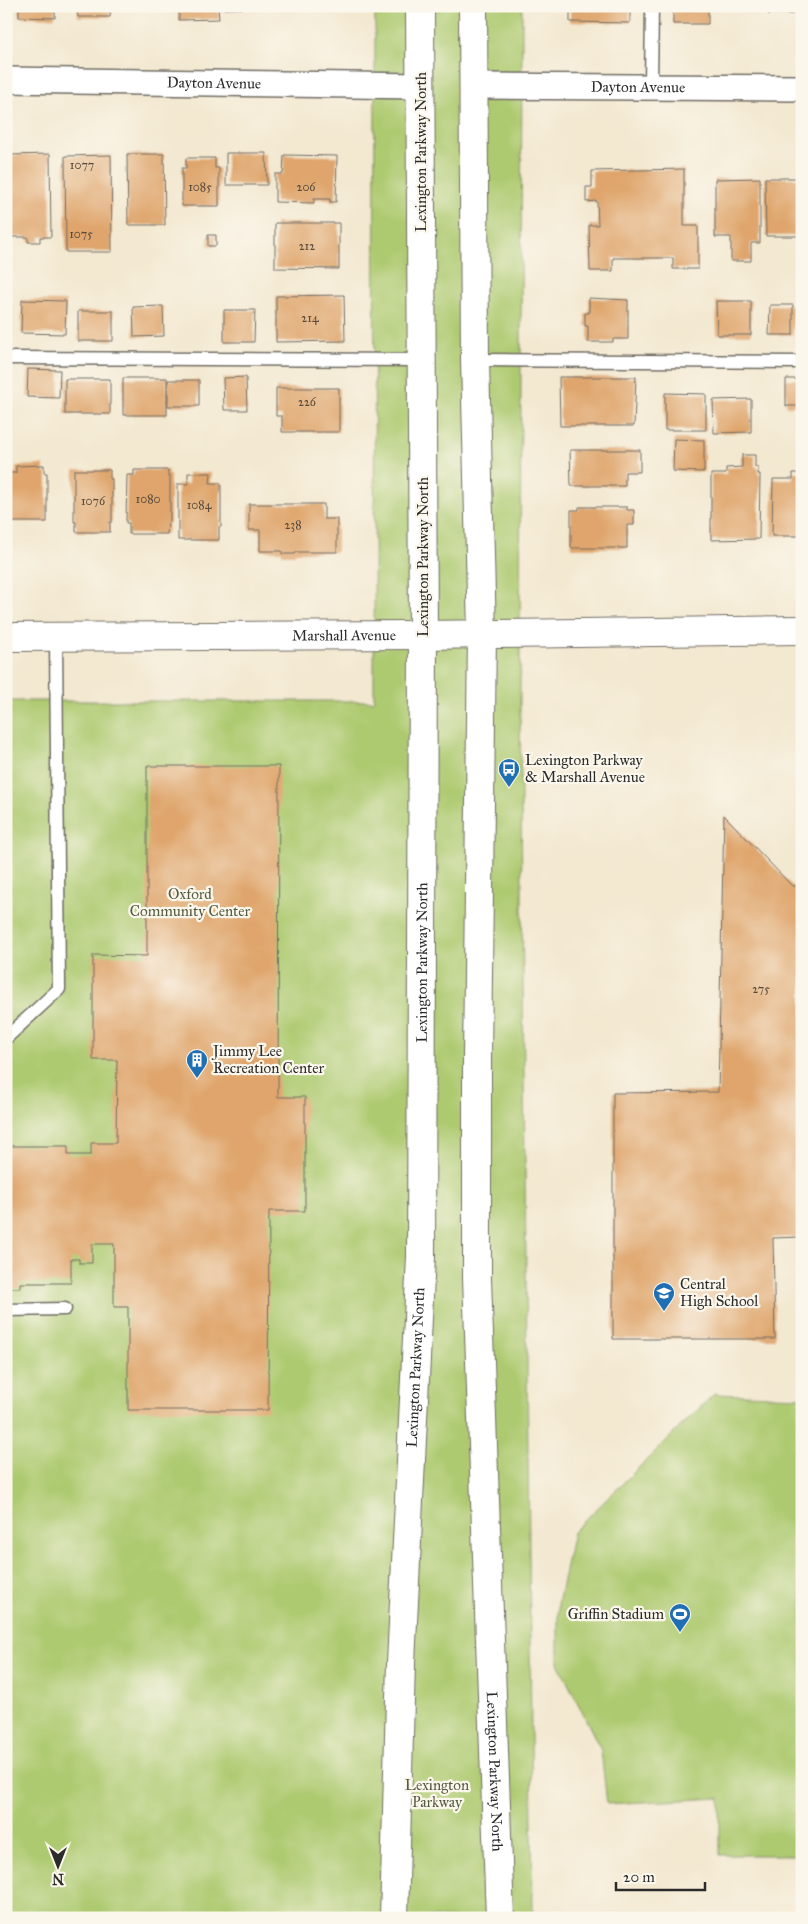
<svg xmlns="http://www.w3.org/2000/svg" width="808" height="1924" font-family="'IM FELL Great Primer',serif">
	<rect width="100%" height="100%" fill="#fbf7ec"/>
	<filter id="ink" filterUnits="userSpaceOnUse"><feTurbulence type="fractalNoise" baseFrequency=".02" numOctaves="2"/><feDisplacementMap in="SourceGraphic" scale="10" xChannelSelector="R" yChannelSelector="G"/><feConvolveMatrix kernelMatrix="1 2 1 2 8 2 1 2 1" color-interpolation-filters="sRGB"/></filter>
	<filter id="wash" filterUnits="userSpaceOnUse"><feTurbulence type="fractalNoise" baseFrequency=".0096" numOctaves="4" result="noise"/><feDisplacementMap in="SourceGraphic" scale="20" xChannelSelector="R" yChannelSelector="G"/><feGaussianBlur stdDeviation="1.12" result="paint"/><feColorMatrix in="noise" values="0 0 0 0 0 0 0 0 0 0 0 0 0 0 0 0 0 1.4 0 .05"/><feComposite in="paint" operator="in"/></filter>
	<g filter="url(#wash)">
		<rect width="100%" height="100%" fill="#f3e8d0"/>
		<path fill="#aeca71" stroke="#6c7a4e" d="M375,6h147l-2,699 13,1213h-527v-1217h368z
			M714,1394l88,3v458h-82v-57l-113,6 -6,-54 -43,-87v-59l15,-72z"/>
		<g id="blocks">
			<path fill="#dfa56c" d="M19,6h36v12l-36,-1z
				M75,6h36l-1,11h-32l-1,-9h-2z
				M125,6h40v4l-40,-1z
				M179,6h42v2h-3l1,11 -40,1z
				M224,6h39v2l-39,1z
				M570,6h60v17l-60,-1z
				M673,6h35v18h-35z
				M768,6h34v8h-34z
				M226,153h40l1,32h-41z
				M50,154l1,83h-11v5h-12v-5h-18l-1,-82z
				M127,154h37l1,71h-37z
				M111,155l1,97h-46l-1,-96z
				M284,155l53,1 -1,46h-6v-3h-16v4l-39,-1v-28h8z
				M186,158h29v10h4v38h-37v-38h4z
				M684,169v57h14v43h-25v-11h-60v13h-23l-1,-46h9l-1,-24 -11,1v-15h6v-16z
				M760,178v65h-9v18h-20v-24h-16v-58z
				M765,178h37v58h-36z
				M275,223h64v46l-64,-1z
				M208,235h8v11h-8z
				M344,295l1,46 -69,1v-46z
				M589,298l39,2v39h-15v3h-25v-16h-3v-13h4z
				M22,300l44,1 -1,33 -44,-1z
				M716,301h35v34h-34z
				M770,305h23v30h-24z
				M163,306l1,30 -30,1 -1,-30z
				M224,310h31l-1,32h-30z
				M78,311h35v30h-35z
				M28,369l32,1 -1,28 -32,-1z
				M246,377l1,33h-23l-1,-32z
				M559,377h77l-2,49h-74z
				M123,378h44v37h-44z
				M65,379h45v35h-45z
				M786,379h16v27h-16z
				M168,380h31v26h-31z
				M276,388h63v44h-57v-16h-6z
				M665,393l41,1v36h-41z
				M751,399v33l-37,1 -1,-33z
				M674,439l30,1v32l-31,-1z
				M570,450h70v22h-15v14h-54z
				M742,455h13v12h3v7h2l-1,65 -48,1v-66h15v-6l16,-1z
				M44,465v8h3v49h-41v-49h10v-7z
				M74,470h36v9h2v43h-2v10h-34v-10h-2z
				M134,470h34v5h2v48h-2l-1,11h-38v-11h-3l1,-48h7z
				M188,473h23l-1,10h11v44h-2v13h-41v-56h10z
				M793,473h9v63h-30l1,-57h20z
				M249,504h75v15h13v33h-42v2h-13v-3h-22v-21h-11z
				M579,507h48v3h7v15h-7v23h-56v-38h8z
				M147,766h132l-1,331h27v114h-36l-1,199h-140v-103h-14v-63h-22v19h-13v-4h-8v24h-51v5h-14v-142h62v9h23v-12h25l1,-83h-24v-105l54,1z
				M724,815l68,71h10v351l-29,1 2,101h-162v-246l105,-1z"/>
		</g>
	</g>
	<g filter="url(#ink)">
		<use href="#blocks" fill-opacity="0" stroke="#716d65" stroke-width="1"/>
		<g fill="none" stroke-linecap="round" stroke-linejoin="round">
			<g stroke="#716d65" stroke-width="15">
				<path id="lane" d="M651,87l1,-81
					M6,358l416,2
					M475,360l327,2
					M6,1038l53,-49 -3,-352
					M6,1310l59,-1"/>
			</g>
			<g stroke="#716d65" stroke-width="28">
				<g id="street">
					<path id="s1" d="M6,80l415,6"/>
					<path id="s2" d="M474,86l328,2"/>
				</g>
			</g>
			<g stroke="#716d65" stroke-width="30">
				<g id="secondary">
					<path id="s3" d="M473,6l2,354 7,274 -5,426v218l23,640"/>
					<path id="s4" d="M6,637l417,-2 379,-5"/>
					<path id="s5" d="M394,1918l7,-255 20,-406 2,-622 -3,-629"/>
				</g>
			</g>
			<use href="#lane" stroke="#fff" stroke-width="12"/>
			<use href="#street" stroke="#fff" stroke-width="25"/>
			<use href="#secondary" stroke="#fff" stroke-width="28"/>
		</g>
	</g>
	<defs>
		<g id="bus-pin" transform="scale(1.125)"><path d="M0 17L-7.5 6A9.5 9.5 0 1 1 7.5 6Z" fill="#1f6fb2" stroke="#fbf7ec"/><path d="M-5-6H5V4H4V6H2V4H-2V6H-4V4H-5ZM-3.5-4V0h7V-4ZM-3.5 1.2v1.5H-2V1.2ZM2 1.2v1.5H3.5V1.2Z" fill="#fff"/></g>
		<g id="building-pin" transform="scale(1.125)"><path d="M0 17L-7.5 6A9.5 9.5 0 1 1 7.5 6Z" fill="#1f6fb2" stroke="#fbf7ec"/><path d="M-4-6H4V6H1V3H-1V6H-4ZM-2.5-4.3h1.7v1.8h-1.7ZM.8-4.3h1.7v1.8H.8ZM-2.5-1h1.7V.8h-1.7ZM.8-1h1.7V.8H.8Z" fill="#fff"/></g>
		<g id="school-pin" transform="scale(1.125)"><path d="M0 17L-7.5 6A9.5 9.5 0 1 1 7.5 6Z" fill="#1f6fb2" stroke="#fbf7ec"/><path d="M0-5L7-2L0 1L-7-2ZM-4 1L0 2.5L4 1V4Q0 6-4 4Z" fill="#fff"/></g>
		<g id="stadium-pin" transform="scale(1.125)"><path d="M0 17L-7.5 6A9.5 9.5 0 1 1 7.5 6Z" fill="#1f6fb2" stroke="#fbf7ec"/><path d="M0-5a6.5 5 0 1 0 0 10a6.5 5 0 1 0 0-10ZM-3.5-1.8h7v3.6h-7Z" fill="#fff"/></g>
	</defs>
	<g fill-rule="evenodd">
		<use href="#bus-pin" x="509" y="769"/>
		<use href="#building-pin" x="197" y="1060"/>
		<use href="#school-pin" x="664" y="1293"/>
		<use href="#stadium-pin" x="680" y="1614"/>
	</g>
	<g text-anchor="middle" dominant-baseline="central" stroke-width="4.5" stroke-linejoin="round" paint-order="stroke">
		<g font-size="12" fill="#584a3b">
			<text x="82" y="165">1077</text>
			<text x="200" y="187">1085</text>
			<text x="306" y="187">206</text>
			<text x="81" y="234">1075</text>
			<text x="307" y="246">212</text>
			<text x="310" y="318">214</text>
			<text x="307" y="402">226</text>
			<text x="148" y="499">1080</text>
			<text x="93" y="501">1076</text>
			<text x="199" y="505">1084</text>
			<text x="293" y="525">238</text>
			<text x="761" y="989">275</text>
		</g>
		<g font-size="15" fill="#2b2b2b" stroke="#fbf7ec">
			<text stroke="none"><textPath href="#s1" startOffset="208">Dayton Avenue</textPath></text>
			<text stroke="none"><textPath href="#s2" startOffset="164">Dayton Avenue</textPath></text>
			<text transform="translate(421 152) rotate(-90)">Lexington Parkway North</text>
			<text transform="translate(423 557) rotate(-90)">Lexington Parkway North</text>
			<text stroke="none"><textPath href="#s4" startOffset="338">Marshall Avenue</textPath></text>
			<text stroke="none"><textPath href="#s5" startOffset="956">Lexington Parkway North</textPath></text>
			<text stroke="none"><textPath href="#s5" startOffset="551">Lexington Parkway North</textPath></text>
			<text stroke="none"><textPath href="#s3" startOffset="1766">Lexington Parkway North</textPath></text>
		</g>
		<g font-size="15" fill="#2b2b2b" stroke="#fbf7ec" text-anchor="start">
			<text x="525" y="760">Lexington Parkway<tspan x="525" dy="17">&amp; Marshall Avenue</tspan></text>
			<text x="213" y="1051">Jimmy Lee<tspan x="213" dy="17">Recreation Center</tspan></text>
			<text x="680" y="1284">Central<tspan x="680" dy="17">High School</tspan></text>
			<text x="664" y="1614" text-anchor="end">Griffin Stadium</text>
		</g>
		<g font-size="15" fill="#525b40" stroke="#fbf7ec">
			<text x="190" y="894">Oxford<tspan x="190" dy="17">Community Center</tspan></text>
			<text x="437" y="1785">Lexington<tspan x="437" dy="17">Parkway</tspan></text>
		</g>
	</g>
	<rect width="808" height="1924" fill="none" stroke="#fbf7ec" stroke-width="25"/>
	<g transform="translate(58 1866) rotate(180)" stroke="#fbf7ec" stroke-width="4" paint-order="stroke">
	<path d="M0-4L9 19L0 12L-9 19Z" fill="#2b2b2b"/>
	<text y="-8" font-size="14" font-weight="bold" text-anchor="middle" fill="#2b2b2b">N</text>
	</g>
	<path d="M616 1882v8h89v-8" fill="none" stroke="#2b2b2b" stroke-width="2.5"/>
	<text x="623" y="1882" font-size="15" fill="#2b2b2b" stroke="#fbf7ec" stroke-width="4" paint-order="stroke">20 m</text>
</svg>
